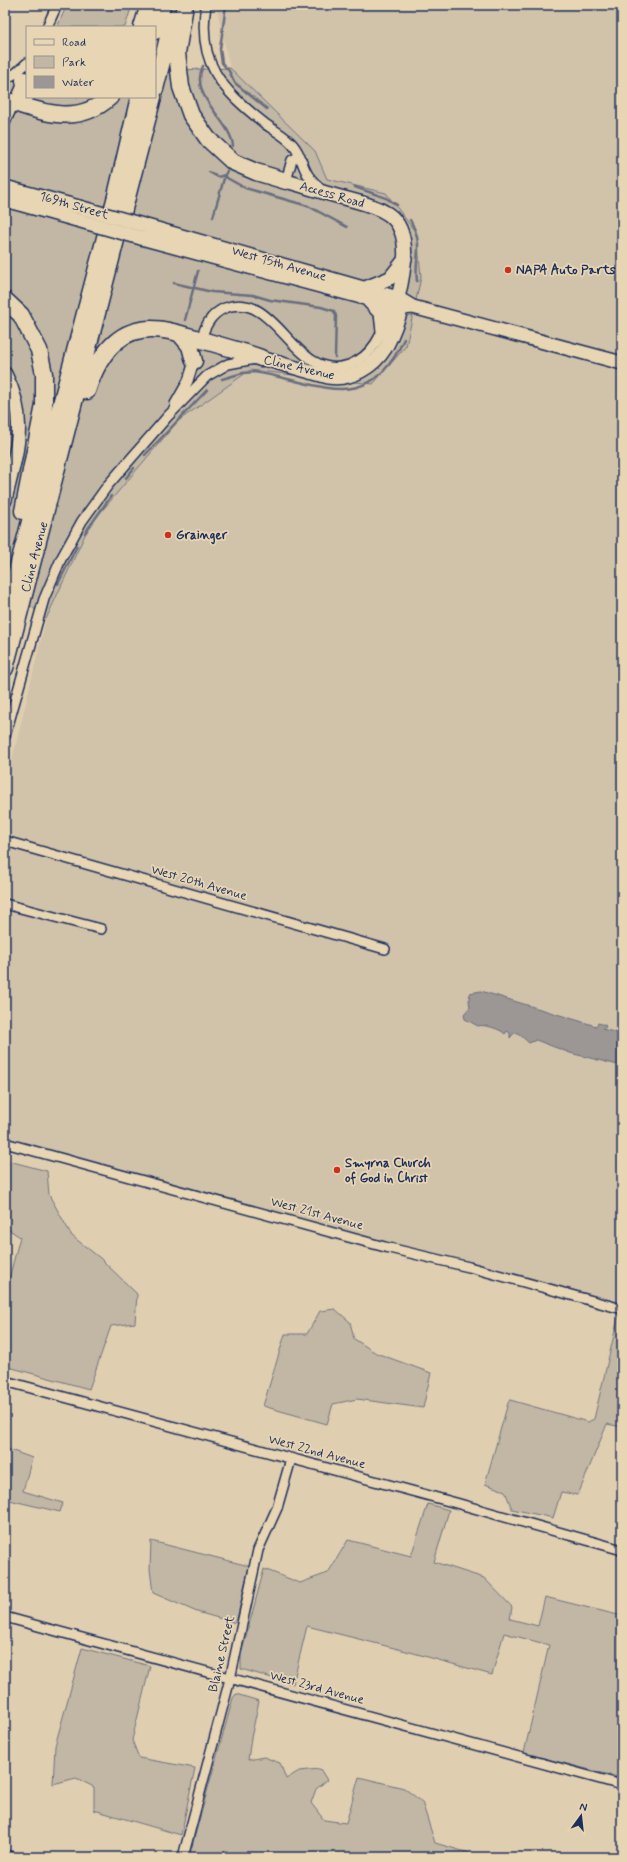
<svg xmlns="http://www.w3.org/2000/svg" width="627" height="1862" font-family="Mynerve,sans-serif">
	<rect width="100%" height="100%" fill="#e0ceb0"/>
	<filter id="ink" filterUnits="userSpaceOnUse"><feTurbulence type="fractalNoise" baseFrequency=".025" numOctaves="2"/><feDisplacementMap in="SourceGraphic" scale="8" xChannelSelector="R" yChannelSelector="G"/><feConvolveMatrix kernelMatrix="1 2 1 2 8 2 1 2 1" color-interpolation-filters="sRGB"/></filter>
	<g filter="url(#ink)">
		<path fill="#d1c2aa" d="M216,5h406v1302l-617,-164v-353l41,-171 43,-93 89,-105 72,-51 123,14 13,-191 -59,-14 -12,-28 -85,-83z"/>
		<path fill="#c2b7a4" stroke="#6e7381" d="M67,5h65l-7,22h-68z
			M230,68l85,83 12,28 59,14 31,41 4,43 -15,69 -33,38 -123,-14 -72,51 -89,105 -43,93 -41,-35v-506l22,5v14h128v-26z
			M5,1160l42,11 2,24 23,41 28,22 37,36 -2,29 -24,3 -22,63 -84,-23v-33l2,-15 -2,-1v-27h1l14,-53 -15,-10z
			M335,1309l15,13 4,17 22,14 55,20 -8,35 -66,-9 -24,5 -6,20 -64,-18 22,-72h22l13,-23z
			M618,1318l4,1v108l-15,-3 -29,71 -17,-3 -8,26 -41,-9 -7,-18 -20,-7 23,-81 2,-3 78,22 6,-3z
			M5,1448l27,10 -9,33 40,12 -3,9 -55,-13z
			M428,1504l21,6 -15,52 50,16 28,29 -2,12 28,7 7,-29 77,19v162l-98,-25 25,-108 -45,-12 -12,42 -82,-23 -103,-26 -14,58 -52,-15v-14l23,-86 36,14 28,-10 20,-33 63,16z
			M151,1541l98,25 -13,57 -39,-11 -44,-19 -3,-24z
			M82,1648l68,18 -18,74 7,18 56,10 -14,67 -87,-25v-23l-18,-9 -23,6 2,-38z
			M236,1694l23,7 -8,37 -3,22 16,-3 16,6 6,16 13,-8 21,-2 7,11 -11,9 -5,14 13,17 22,3 13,-46 45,11 18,14 13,41 48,14h-294l44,-159z"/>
		<path fill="#9c9795" stroke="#686d7f" d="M481,991l115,35 2,-3 7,2 1,2 -4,2 20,5v32l-52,-13 -34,-13 -7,3 -11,-10h-4l-4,5v-5l-3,-2 -2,3c-4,-5 -21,-10 -27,-8l-13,-7 -1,-5 6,-7 -1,-6 1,-8z"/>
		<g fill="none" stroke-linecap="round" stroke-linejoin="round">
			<path stroke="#686d7f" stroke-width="2.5" d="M226,5l-6,44 2,14 7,8 6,12 32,26
				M203,66c-15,31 28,54 30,80
				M227,171l-2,4 2,3 18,10 63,18 39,21
				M209,172l9,5 7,-2
				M355,187l31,11 11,7
				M213,217l12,-42
				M410,220c15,26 4,36 7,61
				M174,283l38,9 41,3 17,5 51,7 13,4 2,5 -1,41
				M185,320l13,-49
				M222,379l21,-6 11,-1c63,9 114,47 150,-33
				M145,455l62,-65
				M126,478l8,-10
				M85,533l26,-37
				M58,584l19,-38"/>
			<g stroke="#1b2f5e" stroke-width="12">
				<path id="street" d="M206,5c-9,58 15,84 58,118 9,7 22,13 29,22 8,9 9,21 15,30 4,6 10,11 14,16
					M47,27l10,-22
					M5,79l11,-6 11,-10
					M5,123l18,-40
					M286,181l6,-21 8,-4
					M200,343c4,-15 10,-29 25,-35 52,-20 69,76 124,57 27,-10 34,-35 43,-59l3,-4
					M175,404l13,-23 7,-23
					M5,736l39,-137 17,-40 21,-38 26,-36 60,-69 39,-40 21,-12 27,-5
					M5,841l380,108
					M5,904l96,25
					M5,1143l380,104 84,20 153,42
					M5,1381l451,122 166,47
					M5,1617l617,168
					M5,1855l8,2
					M183,1857l47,-178 28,-129 19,-42 14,-49"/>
			</g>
			<g stroke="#1b2f5e" stroke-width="16">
				<path id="secondary" d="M286,181c21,6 41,13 62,18 14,4 28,7 40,15 25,17 16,59 10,84
					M5,187l74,20
					M5,200l72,20
					M143,225l255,73 15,9 209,56
					M141,238l261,70 11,-1
					M365,288l25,-10 15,-19
					M367,299l14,15 2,17
					M261,358l67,19c12,2 22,0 33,-6 26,-14 31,-36 41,-63l-3,-7
					M5,374c24,46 11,79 0,126"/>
			</g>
			<g stroke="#1b2f5e" stroke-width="19">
				<path id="highway" d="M185,5l-8,48 4,34 10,28 17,24 25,23 23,10 30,9
					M142,27l7,-22
					M155,31l7,-26
					M24,80l3,14
					M155,89l18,-71
					M5,100c37,12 72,27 105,-3
					M5,300l16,15 18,35 5,24v31l-21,106
					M180,334l10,12 4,15
					M87,391c13,-40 35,-70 82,-60 11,2 22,6 33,9 19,6 40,11 59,18
					M5,616l111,-420 23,-99
					M5,668l148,-571"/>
			</g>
			<use href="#street" stroke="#e8d5b3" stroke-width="9"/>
			<use href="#secondary" stroke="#e8d5b3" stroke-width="13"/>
			<use href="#highway" stroke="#e8d5b3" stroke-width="16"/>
			<g stroke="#1b2f5e" stroke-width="16" stroke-linecap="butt">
				<path id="secondary-bridge" d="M79,207l64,18
					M77,220l64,18"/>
			</g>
			<use href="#secondary-bridge" stroke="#e8d5b3" stroke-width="13"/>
		</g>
	</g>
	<g fill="#c8321e" stroke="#e8d5b3" stroke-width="1.5">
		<circle cx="508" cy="270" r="4"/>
		<circle cx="168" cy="535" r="4"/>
		<circle cx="337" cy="1170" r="4"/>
	</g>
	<g text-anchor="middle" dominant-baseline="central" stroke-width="3.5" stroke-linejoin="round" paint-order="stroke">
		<g font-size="13" fill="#1b2f5e" stroke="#e8d5b3">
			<text transform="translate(332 195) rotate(16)">Access Road</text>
			<text transform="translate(74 206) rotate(16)">169th Street</text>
			<text transform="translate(279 264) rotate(16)">West 15th Avenue</text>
			<text transform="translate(299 368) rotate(13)">Cline Avenue</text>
			<text transform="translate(35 557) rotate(-75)">Cline Avenue</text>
			<text transform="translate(199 883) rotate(16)">West 20th Avenue</text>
			<text transform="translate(317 1214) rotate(15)">West 21st Avenue</text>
			<text transform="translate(317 1452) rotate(15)">West 22nd Avenue</text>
			<text transform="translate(222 1654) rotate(-77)">Blaine Street</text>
			<text transform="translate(317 1688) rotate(15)">West 23rd Avenue</text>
		</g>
		<g font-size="13" font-weight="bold" fill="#1b2f5e" stroke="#e8d5b3" text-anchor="start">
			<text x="516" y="270">NAPA Auto Parts</text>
			<text x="176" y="535">Grainger</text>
			<text x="345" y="1163">Smyrna Church<tspan x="345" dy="15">of God in Christ</tspan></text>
		</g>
	</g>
	<rect width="627" height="1862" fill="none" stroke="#e8d5b3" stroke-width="20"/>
	<rect x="10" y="10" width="607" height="1842" fill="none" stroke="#1b2f5e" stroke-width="1.5" filter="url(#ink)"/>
	<rect x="26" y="26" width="130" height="72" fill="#e8d5b3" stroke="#969391"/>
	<rect x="34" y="39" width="20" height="6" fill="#e8d5b3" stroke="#969391"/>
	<text x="62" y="46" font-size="12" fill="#1b2f5e">Road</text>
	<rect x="34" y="56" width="20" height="12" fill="#c2b7a4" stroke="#969391"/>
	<text x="62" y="66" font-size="12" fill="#1b2f5e">Park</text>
	<rect x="34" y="76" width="20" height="12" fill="#9c9795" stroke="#969391"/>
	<text x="62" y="86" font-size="12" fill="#1b2f5e">Water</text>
	<g transform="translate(581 1816) rotate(15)" stroke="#e8d5b3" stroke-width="3" paint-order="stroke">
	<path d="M0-3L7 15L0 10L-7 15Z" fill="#1b2f5e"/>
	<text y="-6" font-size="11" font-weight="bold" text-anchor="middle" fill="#1b2f5e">N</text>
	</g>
</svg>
